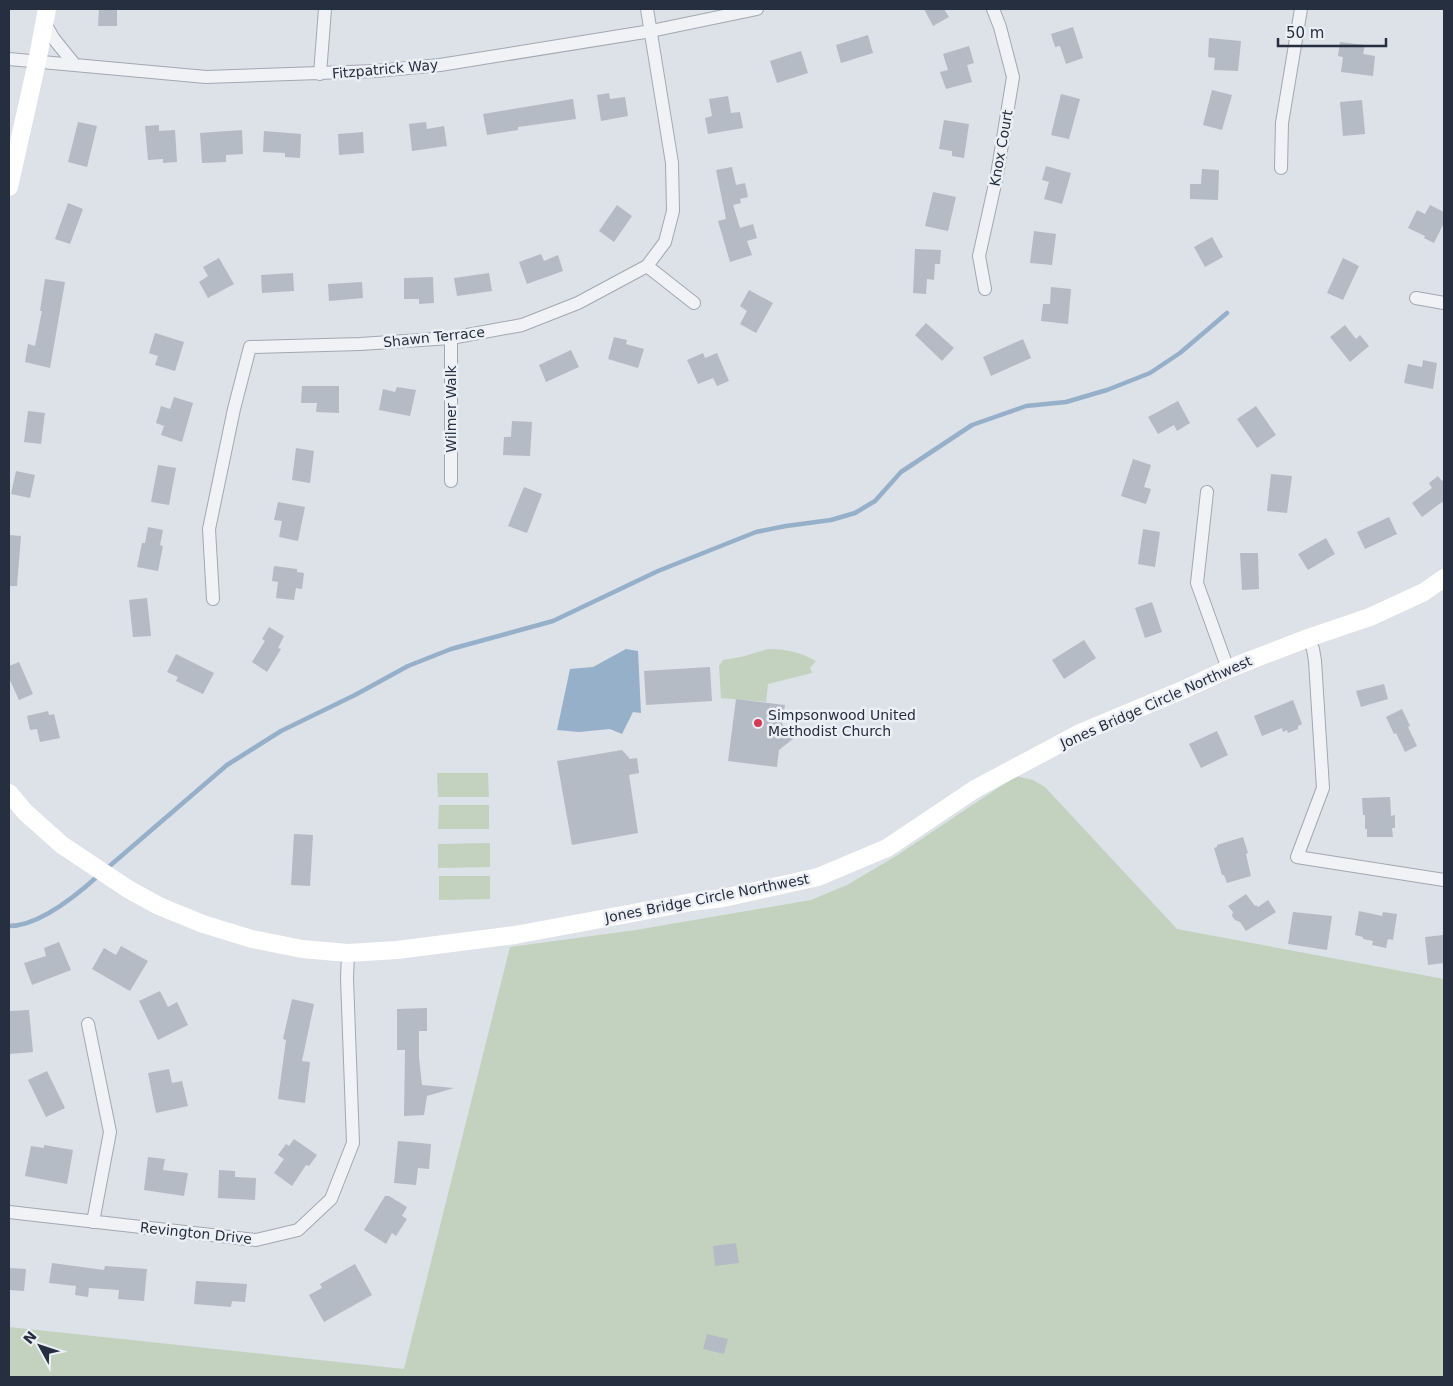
<svg xmlns="http://www.w3.org/2000/svg" width="1453" height="1386" font-family="'DejaVu Sans',sans-serif">
	<rect width="100%" height="100%" fill="#dde1e8"/>
	<path fill="#c3d2be" d="M768,649c18,0 32,3 48,12l-6,7 2,5 -44,11 -2,18 -45,-4 -2,-32 4,-6 18,-3z
		M437,773h51l1,24h-51z
		M1016,776l17,4 12,7 132,142 267,50v398h-1435v-50l395,42 106,-422 126,-17 175,-30 36,-15 49,-29z
		M439,805h50v24h-51z
		M490,843v24l-52,1v-24z
		M439,876h51v23l-51,1z"/>
	<path fill="#96b0ca" d="M626,649l12,2 3,62 -8,-1 -11,22 -12,-5 -31,3 -22,-2 13,-61 23,-2z"/>
	<g fill="none" stroke-linecap="round" stroke-linejoin="round">
		<path stroke="#96b0ca" stroke-width="4.5" d="M105,870l122,-105 54,-34 74,-36 53,-29 43,-17 102,-28 105,-50 98,-39 30,-6 45,-6 24,-7 20,-12 26,-29 71,-47 54,-19 40,-4 41,-12 43,-17 30,-20 47,-40
			M9,926c31,0 68,-31 90,-51"/>
	</g>
	<path fill="#b4bbc5" d="M99,9h18v17h-19z
		M924,9h20l5,8 -16,9z
		M1073,27l10,31 -17,6 -6,-18 -5,1 -4,-13z
		M868,35l5,18 -32,10 -5,-18z
		M1209,38l32,3 -3,30 -24,-1 1,-12 -7,-1z
		M1340,42l25,3 -2,9 12,2 -2,20 -32,-4 2,-15 -5,-1z
		M969,46l5,17 -7,2 5,17 -26,7 -6,-17 8,-2 -5,-16z
		M801,51l7,22 -31,10 -7,-22z
		M1212,90l20,5 -10,35 -19,-5z
		M609,93l1,6 15,-2 3,19 -27,5 -4,-26z
		M1061,94l19,5 -11,40 -18,-4z
		M728,96l3,17 9,-1 3,16 -35,6 -3,-16 7,-2 -3,-17z
		M573,99l3,20 -58,8v3l-31,5 -4,-21z
		M1362,100l3,34 -22,2 -3,-34z
		M944,120l25,4 -5,34 -12,-2v-5l-13,-2z
		M78,122l19,4 -10,41 -19,-5z
		M426,122l1,7 17,-3 3,20 -35,5 -3,-27z
		M159,125v6l16,-1 2,32 -14,1v-4l-15,1 -3,-34z
		M242,130l1,24 -17,1v7l-24,1 -2,-30z
		M264,131l37,3 -1,24 -15,-1v-4l-22,-1z
		M363,132l1,21 -25,2 -1,-21z
		M1046,166l25,7 -9,31 -18,-5 5,-17 -7,-2z
		M732,167l4,18 9,-2 3,14 -8,2 1,4 -8,2 7,23 13,-4 4,14 -10,3 5,14 -22,7 -12,-41 8,-2 -10,-49z
		M1202,169l17,1 -1,30 -28,-1v-15h11z
		M933,192l23,5 -8,34 -23,-5z
		M68,203l15,6 -13,35 -15,-5z
		M617,205l15,11 -18,26 -15,-11z
		M1430,205l14,7v11l-10,20 -10,-5 1,-2 -17,-8 9,-18 8,4z
		M1034,231l22,3 -4,31 -22,-2z
		M1212,237l11,20 -18,10 -11,-20z
		M915,249l26,1 -1,14h-5l-1,16 -7,-1 -1,15 -13,-1z
		M541,254l3,7 14,-6 5,16 -36,13 -8,-22z
		M219,258l15,26 -26,14 -9,-16 9,-6 -5,-9z
		M1343,258l16,8 -16,34 -16,-7z
		M293,273l1,18 -32,2 -1,-18z
		M489,273l3,18 -35,5 -3,-18z
		M433,277l1,26 -15,1v-5h-15v-21z
		M45,279l20,3 -15,86 -25,-6 3,-18 7,2 7,-35h-2z
		M362,282l1,16 -34,3 -1,-17z
		M1051,287l20,2 -3,35 -27,-3 2,-17h7z
		M749,290l24,13 -17,30 -16,-9 7,-13 -7,-5z
		M926,323l28,25 -12,13 -27,-26z
		M1345,325l11,14 4,-4 9,11 -19,16 -20,-25z
		M155,333l29,9 -9,29 -20,-6 3,-9 -9,-3z
		M614,337l13,3 -1,4 18,5 -6,19 -30,-9z
		M1023,339l8,19 -40,18 -8,-19z
		M571,350l8,17 -33,15 -7,-17z
		M703,353l2,5 12,-5 12,28 -12,5 -4,-8 -15,6 -11,-24z
		M1423,360l14,3 -4,26 -29,-6 4,-19 14,3z
		M302,386h37v27l-23,-1 1,-9h-16z
		M397,387l19,3 -6,26 -31,-6 4,-21 12,3z
		M174,397l19,6 -11,39 -21,-7 3,-9 -8,-3 5,-17 9,3z
		M1178,401l12,22 -13,8 -3,-6 -16,9 -10,-17z
		M1256,406l20,29 -19,13 -20,-29z
		M28,411l17,2 -4,31 -17,-2z
		M512,421l20,1 -2,34 -27,-1 1,-18h7z
		M296,448l18,3 -4,32 -18,-3z
		M1133,459l18,6 -7,22 7,2 -5,15 -25,-8z
		M158,465l18,3 -7,37 -18,-3z
		M16,471l19,4 -5,23 -19,-4z
		M1271,474l21,2 -5,37 -20,-2z
		M1438,476l4,5 2,-2v26l-2,-3 -20,15 -10,-14 20,-15 -3,-5z
		M524,487l18,7 -15,39 -19,-7z
		M278,502l27,5 -7,34 -19,-4 3,-16 -8,-1z
		M1389,517l8,17 -32,15 -8,-17z
		M148,527l15,3 -3,15 3,1 -5,25 -21,-4 5,-24h3z
		M1143,529l17,3 -5,35 -17,-3z
		M9,535l12,1 -4,50h-8z
		M1326,538l9,16 -27,16 -10,-16z
		M1240,553h18l1,36 -17,1z
		M274,566l23,3v3l7,1 -2,16 -6,-1 -2,12 -18,-2 2,-16 -6,-1z
		M147,598l4,38 -18,1 -4,-37z
		M1152,602l10,30 -17,6 -10,-30z
		M269,627l15,9 -6,12 3,1 -14,23 -15,-10 13,-21 -3,-2z
		M1084,640l12,18 -32,21 -12,-19z
		M176,654l38,19 -11,21 -27,-13 2,-4 -11,-5z
		M19,662l14,32 -14,6 -10,-22v-12z
		M710,667l2,34 -66,4 -2,-34z
		M1384,684l4,15 -27,8 -5,-16z
		M736,699l49,6 -3,19 12,14 -15,12 -2,17 -49,-6z
		M1293,700l9,24 -4,2v3l-10,4 -1,-3 -4,2 -1,-4 -20,8 -8,-20z
		M1402,709l8,17 -2,1 9,19 -12,6 -9,-19 -2,1 -8,-17z
		M48,711l1,4 5,-1 6,24 -20,4 -3,-13 -7,1 -3,-14z
		M1217,731l11,24 -27,13 -12,-24z
		M622,750l8,9 7,-1 2,15 -10,2 9,58 -66,12 -15,-84z
		M1390,797l1,19 4,-1v13h-3l1,9h-26v-8h-2v-14h-2l-1,-17z
		M294,834l19,1 -3,51 -19,-1z
		M1243,837l5,16 -2,1 5,22 -24,7 -3,-8h-2l-8,-27 3,-1v-2z
		M1246,894l9,12 1,-1 2,2 10,-7 8,12 -30,19 -6,-9 -5,-2 -3,-4 1,-4 -5,-6z
		M1359,911l23,5 1,-4 14,2 -4,26 -5,-1 -2,9 -14,-3 1,-4 -10,-2v-2l-8,-2z
		M1293,912l39,4 -5,34 -39,-6z
		M1443,935l1,28 -16,2 -3,-28z
		M59,942l12,28 -39,15 -8,-22 22,-7 -2,-8z
		M121,946l27,15 -18,30 -38,-22 12,-21 12,7z
		M160,991l8,16 9,-5 11,23 -30,15 -19,-39z
		M292,999l22,5 -12,57 8,1 -5,41 -27,-4 8,-59 -3,-1z
		M427,1008v23h-8v27l3,27 32,3 -27,8 -3,19 -20,1 1,-66h-8v-41z
		M29,1010l4,42 -24,2v-43z
		M169,1069l3,14 10,-2 6,25 -32,7 -8,-40z
		M47,1071l18,37 -19,9 -18,-37z
		M294,1139l23,16 -8,11 -3,-1 -14,21 -18,-13 10,-14 -6,-4 8,-11 3,2z
		M398,1141l33,3 -2,25 -11,-1 -2,17 -22,-2z
		M44,1145l29,5 -6,34 -42,-8 6,-30 13,2z
		M148,1157l17,2 -2,11 25,3 -4,23 -40,-6z
		M219,1170l16,1v6l21,1 -1,22 -37,-2z
		M385,1196h4l18,11 -5,9 5,3 -11,17 -4,-3 -6,11 -22,-14z
		M736,1243l3,20 -24,3 -2,-20z
		M52,1263l52,7 1,-4 42,3 -3,32 -26,-2 1,-9 -30,-2 -1,9 -13,-2 1,-9 -27,-3z
		M355,1264l17,31 -48,27 -15,-27 13,-7 -2,-4z
		M9,1268l17,1 -2,22 -15,-1z
		M196,1281l51,3 -2,18 -13,-1 -1,6 -37,-3z
		M707,1334l21,5 -4,15 -21,-5z"/>
	<g fill="none" stroke-linecap="round" stroke-linejoin="round">
		<g stroke="#a2a8b2" stroke-width="14">
			<path id="street" d="M44,22l10,17 21,26
				M9,59l197,18 170,-6 64,-6 211,-34 106,-22
				M320,74l5,-65
				M1281,168l1,-45 19,-114
				M647,266l47,37
				M985,289l-6,-33 18,-81 16,-98 -13,-50 -7,-18
				M1416,298l28,5
				M451,338v143
				M1207,492l-10,91 31,86
				M213,599l-4,-70 25,-120 16,-62 110,-3 91,-6 71,-13 56,-22 69,-37 18,-24 8,-31 -1,-48 -25,-154
				M1308,638l5,11 2,12 8,127 -26,69 147,23
				M88,1024l22,108 -17,90
				M9,1212l247,28 42,-10 33,-31 22,-56 -6,-165 1,-25"/>
		</g>
		<use href="#street" stroke="#f0f2f6" stroke-width="12"/>
		<path stroke="#fff" stroke-width="18" d="M9,187l28,-125 10,-53
			M9,793l16,19 37,33 66,44 31,17 44,18 49,15 50,10 46,4 49,-3 118,-15 177,-33 31,-4 95,-21 69,-29 88,-59 105,-56 105,-44 43,-20 80,-31 62,-21 54,-25 20,-14"/>
	</g>
	<circle fill="#d53a54" stroke="#ecf0f5" stroke-width="2" cx="758" cy="723" r="5"/>
	<g text-anchor="middle" dominant-baseline="central" stroke-width="5" stroke-linejoin="round" paint-order="stroke">
		<g font-size="14" fill="#262f3f" stroke="#ecf0f5">
			<text transform="translate(385 69) rotate(-5)">Fitzpatrick Way</text>
			<text transform="translate(1001 148) rotate(-80)">Knox Court</text>
			<text transform="translate(434 337) rotate(-6)">Shawn Terrace</text>
			<text transform="translate(451 409) rotate(-90)">Wilmer Walk</text>
			<text transform="translate(1156 702) rotate(-24)">Jones Bridge Circle Northwest</text>
			<text transform="translate(707 898) rotate(-11)">Jones Bridge Circle Northwest</text>
			<text transform="translate(196 1233) rotate(6)">Revington Drive</text>
		</g>
		<g font-size="14" fill="#262f3f" stroke="#ecf0f5" text-anchor="start">
			<text x="768" y="715">Simpsonwood United<tspan x="768" dy="16">Methodist Church</tspan></text>
		</g>
	</g>
	<rect width="1453" height="1386" fill="none" stroke="#262f3f" stroke-width="20"/>
	<g transform="translate(40 1346) rotate(310)" stroke="#ecf0f5" stroke-width="4" paint-order="stroke">
	<path d="M0-4L9 19L0 12L-9 19Z" fill="#262f3f"/>
	<text y="-8" font-size="14" font-weight="bold" text-anchor="middle" fill="#262f3f">N</text>
	</g>
	<path d="M1278 38v8h108v-8" fill="none" stroke="#262f3f" stroke-width="2.5"/>
	<text x="1286" y="38" font-size="15" fill="#262f3f" stroke="#ecf0f5" stroke-width="4" paint-order="stroke">50 m</text>
</svg>
